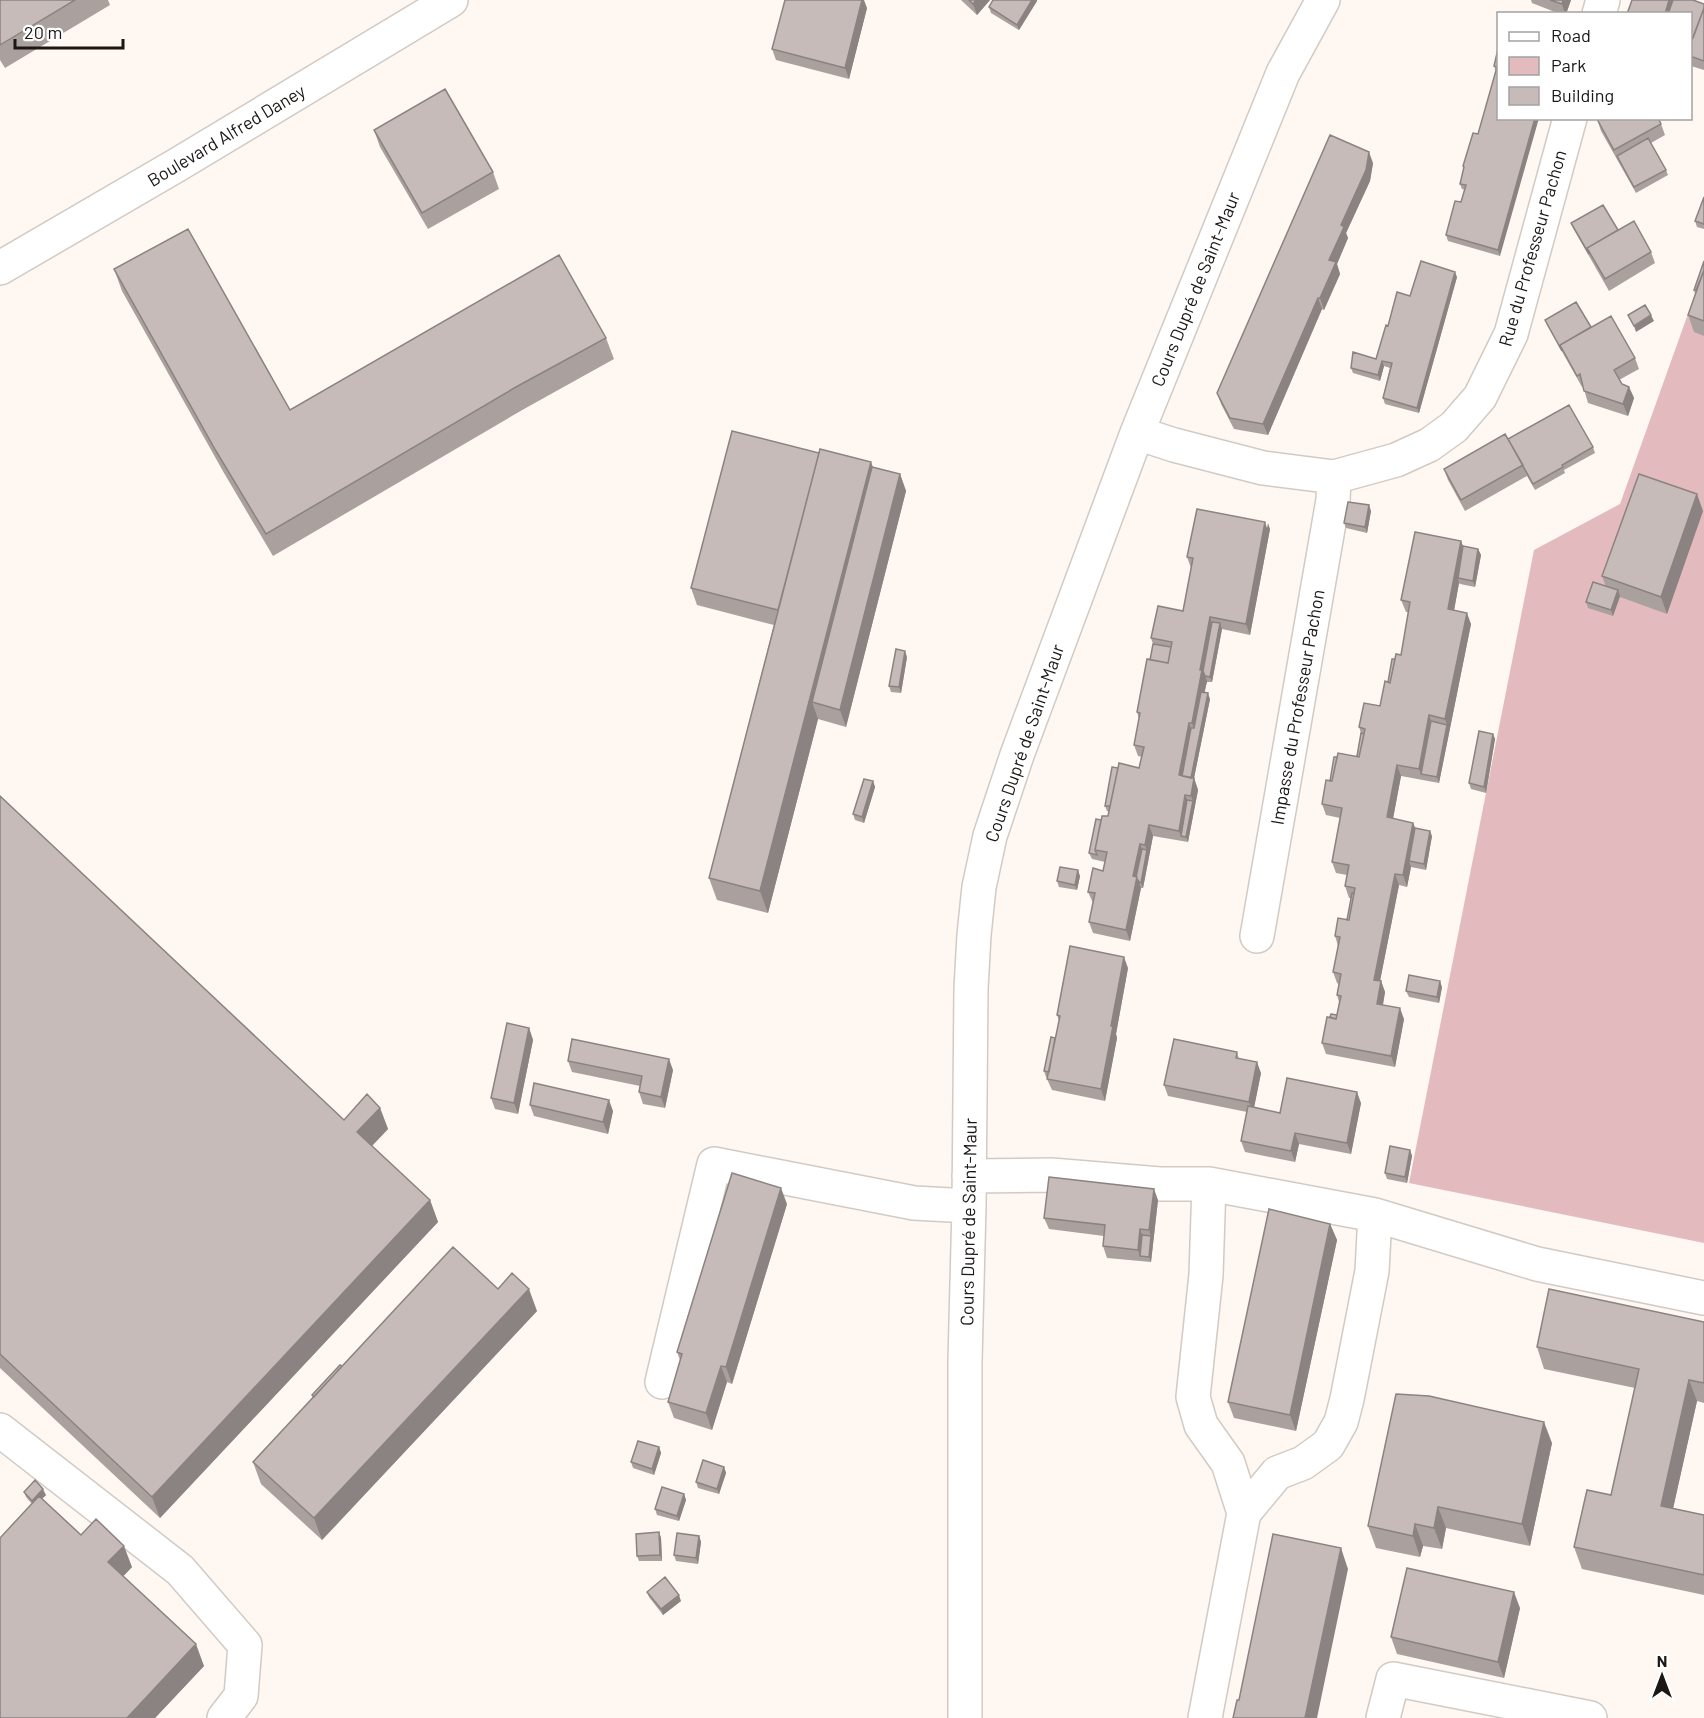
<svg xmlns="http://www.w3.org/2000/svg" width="1704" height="1718" font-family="Barlow,sans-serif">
	<rect width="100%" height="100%" fill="#fef7f2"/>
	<path fill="#e3bbbe" d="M1704,269v974l-295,-60 125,-633 86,-46z"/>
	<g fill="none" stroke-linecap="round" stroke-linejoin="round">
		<g stroke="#d2cac4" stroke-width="36">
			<path id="minor" d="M1599,14l4,-14
				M1137,433l37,12 89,23 71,9 62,-17 33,-15 25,-18 26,-30 31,-63 59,-216
				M1257,936l76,-436 1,-23
				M969,1176l82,-1 109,9h49l166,31 162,49 167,34
				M662,1382l52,-218 200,39 55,3
				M0,1430l180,140 65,75 -4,51 -17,22
				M1244,1513l33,-40 26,-10 25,-18 13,-23 6,-23 25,-128 3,-56
				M965,1718v-357l4,-155 2,-217 3,-54 5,-48 11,-51 27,-81 120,-322 146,-360 40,-73
				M1205,1718l39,-205 -16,-50 -27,-38 -8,-28 13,-122 3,-91
				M1383,1718l10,-39 197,39"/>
		</g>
		<g stroke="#d2cac4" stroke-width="36">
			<path id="major" d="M0,268l177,-103 274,-165"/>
		</g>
		<use href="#minor" stroke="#fff" stroke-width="33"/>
		<use href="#major" stroke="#fff" stroke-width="33"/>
	</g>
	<path fill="#aaa19e" d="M0,0h108l2,5 -105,63 -5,-8z
		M961,0h29l-13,15z
		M1531,0h40l-5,14h-6l-28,-11z
		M1037,1l-18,29 -28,-17 -2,-6z
		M1704,4v66l-13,-4 -1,-2v-19l1,-3h-1v-28z
		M867,8l-18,71 -73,-19 -4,-11z
		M1498,49l2,207 -52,-15 -2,-6 15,-33 4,-12 -3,-1 -2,-5 4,-15 -1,-3 15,-32 18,-62 -2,-6z
		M1597,119l64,5 4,11 -14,8 15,27 2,5 -32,18 -35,-62z
		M374,130l119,42 6,17 -71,40 -48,-82z
		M1373,163l-3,18 -24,52 2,5 -11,26 3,10 -16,36 -2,-1 -54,126 -34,-6 -13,-25 -4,-11z
		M1704,197v32l-7,-2 -2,-6z
		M1571,223l47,7 33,22 4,11 -46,28 -36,-63z
		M1704,261v75l-10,-4 -6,-17 7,-21 -1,-4z
		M114,269l176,141 316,-72 8,21 -90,50 -251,147 -49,-83 -102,-182z
		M1457,277l-38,136 -34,-9 -2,-6 7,-30 -6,-2 -4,15 -27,-8 -2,-5 25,-9 12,-33 22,-30z
		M1545,320l46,7 44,31 4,11 -20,11 3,4 7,3 5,11 -6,18 -40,-13 -5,-17 -1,1 -35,-62z
		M1508,439l85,8 2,6 -31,17 1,3 -30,17 -8,-14 -62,35 -17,-31 -4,-11z
		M872,467l28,7 6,17 -60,236 -28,-8 -50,194 -51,-13 -8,-22 65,-253 -77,-20 -6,-17z
		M1371,511l-4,22 -21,-5 -2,-5z
		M1703,511l-36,103 -47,-17 -7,19 -25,-8 -2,-6 20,-15 -4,-11z
		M1270,529l-20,106 -28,-6 -10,53h-5l-3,11 6,6 -16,79 4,12 -10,52 -35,-6 -10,52h-2l-11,53 -37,-8 -4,-11 4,-19 -5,-11 15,-21 2,-9 -13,-3 -3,-6 12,-33 7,-4 1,-4 -2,-1 -2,-5 13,-38h21l3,-11 -4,-1 -4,-11 5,-26 -2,-7 13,-52 3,-16 -2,-6 32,-27 8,-43 -4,-11z
		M1461,541l2,5 15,3 3,6 -6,32 -15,-3 -1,-1 -5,28 17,13 -32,159 -38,-7 -8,43 20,4 2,5 17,8 -6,34 -15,-3 -4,20 -8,-2 -19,96h1l4,11 -2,13 21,14 -9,48 -69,-13 -4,-11 8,-26 7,-2 2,-13 -2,-7 2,-11 -2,-1 -4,-11 5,-26 -3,-10 12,-16 4,-22h-2l-4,-12 2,-11 -11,-2 -4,-11 8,-44 -14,-3 -4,-11 8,-23 27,-25 4,-23 -2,-6 21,-21 15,-47 6,-4 8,-43h-3l-5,-12z
		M907,657l-6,36 -10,-1 -2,-6z
		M1493,734l2,5 -9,54 -15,-4 -2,-6z
		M873,781l2,6 -11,36 -9,-3 -2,-6z
		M0,796l344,324 36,-12 8,21 -16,17 58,54 8,22 -278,296 -160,-150z
		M1080,876l-3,14 -18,-3 -2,-6z
		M1128,968l-12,66 1,4 -12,63 -53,-11 -5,-11 1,-2h-2l-2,-6 11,-33 4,-17 -2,-6z
		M1442,987l-3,16 -30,-6 -3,-6z
		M529,1028l4,12 -15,74 -23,-5 -4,-11z
		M1237,1052l2,7 22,14 -7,34 26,6 81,-10 -10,51 -52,-10 -4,18 -50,-10 -4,-11 6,-29 -79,-16 -4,-11z
		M568,1061l105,9 -8,38 -22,-4 -4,-12 1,-6 -68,-14z
		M530,1105l83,6 -5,23 -74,-18z
		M1410,1150l2,6 -5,27 -20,-4 -2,-6z
		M1158,1200l-7,62 -44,-4 -4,-12 1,-10 -55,-7 -5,-11z
		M787,1204l-55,180 -5,-2 -15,48 -38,-12 -6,-16 12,-42 -3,-8z
		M1330,1224l7,16 -41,191 -62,-13 -6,-16z
		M498,1289l39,22 -215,229 -61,-56 -8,-22 60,-64 -1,-3 30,-29z
		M1704,1322v81l-7,-2 -24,107 31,7v80l-122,-26 -8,-22 37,-52 24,-107 -91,-19 -7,-22z
		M1552,1443l-22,103 -84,-18 -4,21 -19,-3 -3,11 -44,-9 -8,-22z
		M659,1447l2,6 -7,22 -21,-7 -2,-6z
		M724,1467l2,6 -7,21 -21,-6 -2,-6z
		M24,1492l22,3 -4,4 39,36 51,32 -9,9 81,90 -49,52h-155l32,-214 -6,-7z
		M684,1494l2,6 -7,21 -22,-6 -2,-6z
		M659,1532l2,6 1,23h-23l-2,-5z
		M699,1536l2,6 -3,22 -22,-3 -2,-6z
		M647,1592l34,9 -18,14 -14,-18z
		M1520,1608l-16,70 -107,-24 -6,-17z"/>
	<path fill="#8b8381" d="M862,0h2l3,8 -18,71 -4,-11z
		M976,0h14l-13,15 -4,-11z
		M1032,0h5v1l-18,29 -2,-5z
		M1563,0h8l-5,14h-1l-3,-10z
		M1669,0h9l-5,14h-8z
		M1535,118h4l-39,138 -2,-6z
		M1369,152l4,11 -3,18 -24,52 2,5 -11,26 3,10 -16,36 -4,-12 9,-38 12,-35z
		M1455,272l2,5 -38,136 -2,-5z
		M1318,298l4,11 -54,126 -5,-11z
		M1651,315l3,6 -18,11 -2,-6z
		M1382,361l2,5 -4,15 -2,-6z
		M1629,387l5,11 -6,18 -5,-12z
		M871,462l8,21 -67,219 6,17 -50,194 -8,-22z
		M900,474l6,17 -60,236 -6,-17z
		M1697,494l6,17 -36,103 -6,-17z
		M1369,505l2,6 -4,22 -2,-6z
		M1265,522l2,6 1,-5 2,6 -20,106 -4,-11z
		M1461,541l4,11 -7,26 1,5 -7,38 -4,-12z
		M1478,549l3,6 -6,32 -2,-6z
		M1618,590l2,6 -7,20 -2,-6z
		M1467,613l4,11 -32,159 -2,-6 10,-52 -2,-6z
		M1210,617l4,11 -9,48 2,5 -11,53 -4,-11 8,-53z
		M1220,623l2,6 -10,53 -2,-5z
		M905,651l2,6 -6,36 -2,-6z
		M1208,693l2,6 -18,89 -2,-6z
		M1429,715l4,12 -12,47 -2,-5z
		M1189,723l4,11 -9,47 -5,-6z
		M1493,734l2,5 -9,54 -2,-6z
		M1397,765l4,11 -10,53 -4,-12z
		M1194,778l4,12 -10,52 -2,-5 7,-36 -2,-5z
		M873,781l2,6 -11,36 -2,-6z
		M1185,795l5,11 -9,30 -2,-5z
		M1413,823l5,11 -9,27 2,6 -4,20 -4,-12z
		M1149,825l4,11 -10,52 -2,-5 6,-32 -2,-6z
		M1430,831l2,5 -6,34 -2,-6z
		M1140,844l4,11 -5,27 2,6 -11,53 -4,-11 7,-54z
		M1078,870l2,6 -3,14 -2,-5z
		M1395,874l4,11 -21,106 -4,-11z
		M1124,957l4,11 -12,66 1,4 -12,63 -4,-12 10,-63z
		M1381,981l4,11 -4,23 -4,-11z
		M1440,981l2,6 -3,16 -2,-6z
		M1400,1008l4,11 -9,48 -4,-11z
		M529,1028l4,12 -15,74 -4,-11z
		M669,1059l4,11 -8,38 -4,-11z
		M1257,1062l4,11 -8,40 -4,-11z
		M1357,1092l4,11 -10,51 -4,-11z
		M609,1100l4,11 -5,23 -5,-12z
		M380,1108l8,21 -23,24 -8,-21z
		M1295,1133l4,11 -4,18 -4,-11z
		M1410,1150l2,6 -5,27 -2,-6z
		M781,1188l6,16 -55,180 -6,-17z
		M1154,1189l4,11 -7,62 -2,-5 2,-21 -2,-6z
		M430,1200l8,22 -278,296 -8,-21z
		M1330,1224l7,16 -41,191 -6,-16z
		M1140,1229l4,11 -4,16 -2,-6z
		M529,1289l8,22 -215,229 -8,-22z
		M721,1366l6,16 -15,48 -6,-17z
		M1689,1380l8,21 -28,126 -8,-21z
		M1544,1422l8,21 -22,103 -8,-22z
		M659,1447l2,6 -7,22 -2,-6z
		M724,1467l2,6 -7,21 -2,-5z
		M43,1489l3,6 -12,11 -2,-5z
		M684,1494l2,6 -7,21 -2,-5z
		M1438,1507l8,21 -4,21 -8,-21z
		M1415,1524l8,22 -3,11 -7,-21z
		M659,1532l2,6 1,23 -2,-6z
		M699,1536l2,6 -3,22 -2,-6z
		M124,1546l8,21 -16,17 -8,-22z
		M1341,1548l7,21 -31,149h-12z
		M1514,1592l6,16 -16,70 -6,-16z
		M679,1595l2,6 -18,14 -2,-6z
		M196,1644l8,22 -49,52h-28z"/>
	<path fill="#c6bbb8" stroke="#8b8381" stroke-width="1.5" d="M0,0h75l-75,45z
		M785,0h77l-17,68 -73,-19z
		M969,0h7l-3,4z
		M993,0h39l-15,25 -28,-18z
		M1550,0h13l-1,4z
		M1632,0h37l-4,14h-38z
		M1673,0h20l11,4v4l-11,30 -3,-1v-23h-22z
		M1704,8v53l-14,-5v-11z
		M1498,49v69h37l-37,132 -52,-15 9,-34 6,1 5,-17 -6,-1 4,-17 -1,-1 10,-33 5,1 19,-67 -3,-1z
		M445,89l48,83 -71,41 -48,-83z
		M1598,118h60l3,6 -47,26 -17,-31z
		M1330,135l39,17 -3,18 -25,55 3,2 -15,33 7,2 -16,36h-2l-55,126 -33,-6 -13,-25z
		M1648,138l18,32 -32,17 -17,-31z
		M1704,197v27l-9,-3z
		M1603,205l15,25 -31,18 2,6 -18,-31z
		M1634,221l17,31 -46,27 -18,-31z
		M188,229l102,181 269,-155 47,83 -90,49 -250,147 -50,-83 -102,-182z
		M1421,261l34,11 -38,136 -34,-10 9,-35 -10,-2 -4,14 -27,-7 2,-16 23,7 10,-34 2,1 9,-34 13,4z
		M1704,261v9l-8,20h-2z
		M1704,270v51l-16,-6z
		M1576,302l15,25 -31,18 2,6 -17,-31z
		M1645,305l6,10 -17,11 -6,-11z
		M1611,316l24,42 -21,12 8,14 7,3 -6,17 -39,-13 -4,-17 -3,2 -17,-31z
		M1569,405l24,42 -31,18 1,2 -30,17 -25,-45z
		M732,431l87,22 -41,157 -87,-22z
		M1505,434l18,31 -62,35 -17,-31z
		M820,449l51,13 -111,429 -51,-13z
		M872,467l28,7 -60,236 -28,-8z
		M1639,474l58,20 -36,103 -59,-21z
		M1348,502l21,3 -4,22 -21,-4z
		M1197,509l68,13 -19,102 -36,-7 -10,53h2l-10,53h-3l-10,52 15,3 -3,18 -6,-1 -6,36 -30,-6 -4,20 -5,-1 -7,32 4,1 -11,53 -37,-8 6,-29 -7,-1 5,-24 10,3 4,-19 -12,-2 7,-34h6l11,-53 20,5 5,-21 -10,-2 6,-32 -3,-1 10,-53 21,4 4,-21 -21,-4 7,-32 25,5 10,-53 -6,-1z
		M1415,532l46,9 -13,68 19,4 -22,106 -16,-4 -10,54 -22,-4 -10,52 26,6 -10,52 -8,-1 -21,106 7,1 -4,23 23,4 -9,48 -69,-13 5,-26 9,2 5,-23 -4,-1 4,-21 -8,-2 7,-35 -5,-1 3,-18 11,2 6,-32 -10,-2 4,-21 -17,-3 10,-54 -20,-4 4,-24 6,1 6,-28 21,4 6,-28 -6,-2 5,-24 16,3 5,-25 5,2 6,-29 5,1 9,-53 -9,-2z
		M1463,546l15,3 -5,32 -15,-3z
		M1593,582l25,8 -7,20 -25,-8z
		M1212,622l8,1 -10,54 -5,-1 -2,-5z
		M1153,644l18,3 -3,16 -18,-3z
		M896,649l9,2 -6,36 -10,-1z
		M1392,659h3l-5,24 -2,-1z
		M1201,692l7,1 -17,85 -9,-2 9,-48h3z
		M1431,721l16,4 -10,52 -16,-3z
		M1479,731l14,3 -9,53 -15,-4z
		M1361,733l3,1 -5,23 -2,-1z
		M1334,757h3l-5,24h-2z
		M1112,767l6,1 -8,38h-5z
		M864,779l9,2 -11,36 -9,-3z
		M0,796l344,324 23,-26 13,14 -23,24 73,68 -278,297 -152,-143z
		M1187,800l6,1 -7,36 -5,-1z
		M1096,819l5,1 -6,30 2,5 -8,-2z
		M1415,828l15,3 -6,33 -15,-3z
		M1142,849l5,1 -6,33 -2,-1 -3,-5z
		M1060,867l18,3 -3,15 -18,-4z
		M1352,893h2l-5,27h-2z
		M1070,946l54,11 -13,69h2l-12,63 -54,-10 13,-63 -3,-1z
		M1409,975l31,6 -3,16 -31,-6z
		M1331,1014l6,1 -1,4 -6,-2z
		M507,1023l22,5 -15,75 -23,-5z
		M1051,1037l4,1 -6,34 -5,-1z
		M572,1039l97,20 -8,38 -22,-5 3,-16 -74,-15z
		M1174,1039l63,13 -1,6 21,4 -8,40 -85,-17z
		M1287,1078l70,14 -10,51 -52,-10 -4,18 -50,-10 7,-35 32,7z
		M534,1083l75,17 -6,22 -73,-17z
		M1390,1146l20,4 -5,27 -20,-4z
		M732,1173l49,15 -55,179 -5,-1 -15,47 -38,-11 14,-48 -5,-2z
		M1049,1177l105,12 -5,41 -9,-1 -2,21 -35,-4 2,-21 -61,-7z
		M1269,1209l61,15 -40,191 -62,-13z
		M1142,1235l9,1 -2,21 -9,-1z
		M453,1247l45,42 14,-16 17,16 -215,229 -61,-56z
		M1549,1289l155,33v61l-15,-3 -28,126 43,9v60l-130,-28 13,-57 24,5 28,-126 -102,-22z
		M340,1365l2,1 -28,31 -2,-2z
		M1396,1394l33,2 115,26 -22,102 -84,-17 -4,21 -19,-4 -2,12 -45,-10z
		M638,1441l21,6 -7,22 -21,-7z
		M703,1460l21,7 -7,22 -21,-7z
		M35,1480l8,9 -11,12 -8,-9z
		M662,1487l22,7 -7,22 -22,-7z
		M39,1496l42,39 15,-16 28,27 -16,16 88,82 -69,74h-127v-180z
		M659,1532l1,23 -23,1 -1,-22z
		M677,1533l22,3 -3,22 -22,-3z
		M1273,1534l68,14 -36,170h-72l4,-18h2z
		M1407,1568l107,24 -16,70 -107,-25z
		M665,1577l14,18 -18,14 -14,-17z"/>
	<g text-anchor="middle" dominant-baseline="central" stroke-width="4.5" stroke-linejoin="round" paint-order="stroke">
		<g font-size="18" fill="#1a1715" stroke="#fff">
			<text transform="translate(226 135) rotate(-31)">Boulevard Alfred Daney</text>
			<text transform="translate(1532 248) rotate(-74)">Rue du Professeur Pachon</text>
			<text transform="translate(1195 289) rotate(-68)">Cours Dupré de Saint-Maur</text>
			<text transform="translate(1297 707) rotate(-80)">Impasse du Professeur Pachon</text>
			<text transform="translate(1024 743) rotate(-71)">Cours Dupré de Saint-Maur</text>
			<text transform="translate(968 1222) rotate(-89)">Cours Dupré de Saint-Maur</text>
		</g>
	</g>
	<rect x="1497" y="12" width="195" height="108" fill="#ffffff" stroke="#a3a2a1" stroke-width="1.5"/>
	<rect x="1509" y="32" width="30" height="9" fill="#ffffff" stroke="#a3a2a1" stroke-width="1.5"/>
	<text x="1551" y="42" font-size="18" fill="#1a1715">Road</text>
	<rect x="1509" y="57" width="30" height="18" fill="#e3bbbe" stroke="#a3a2a1" stroke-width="1.5"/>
	<text x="1551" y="72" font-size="18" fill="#1a1715">Park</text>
	<rect x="1509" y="87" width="30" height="18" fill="#c6bbb8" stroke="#a3a2a1" stroke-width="1.5"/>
	<text x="1551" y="102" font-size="18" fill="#1a1715">Building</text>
	<g transform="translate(1662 1676)" stroke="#ffffff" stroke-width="4.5" paint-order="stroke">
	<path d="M0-4.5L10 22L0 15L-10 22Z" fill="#1a1715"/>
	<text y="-9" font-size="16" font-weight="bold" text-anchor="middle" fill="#1a1715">N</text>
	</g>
	<path d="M15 39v9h108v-9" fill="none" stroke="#1a1715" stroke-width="3"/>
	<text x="24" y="39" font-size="18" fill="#1a1715" stroke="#ffffff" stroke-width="4.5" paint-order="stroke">20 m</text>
</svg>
